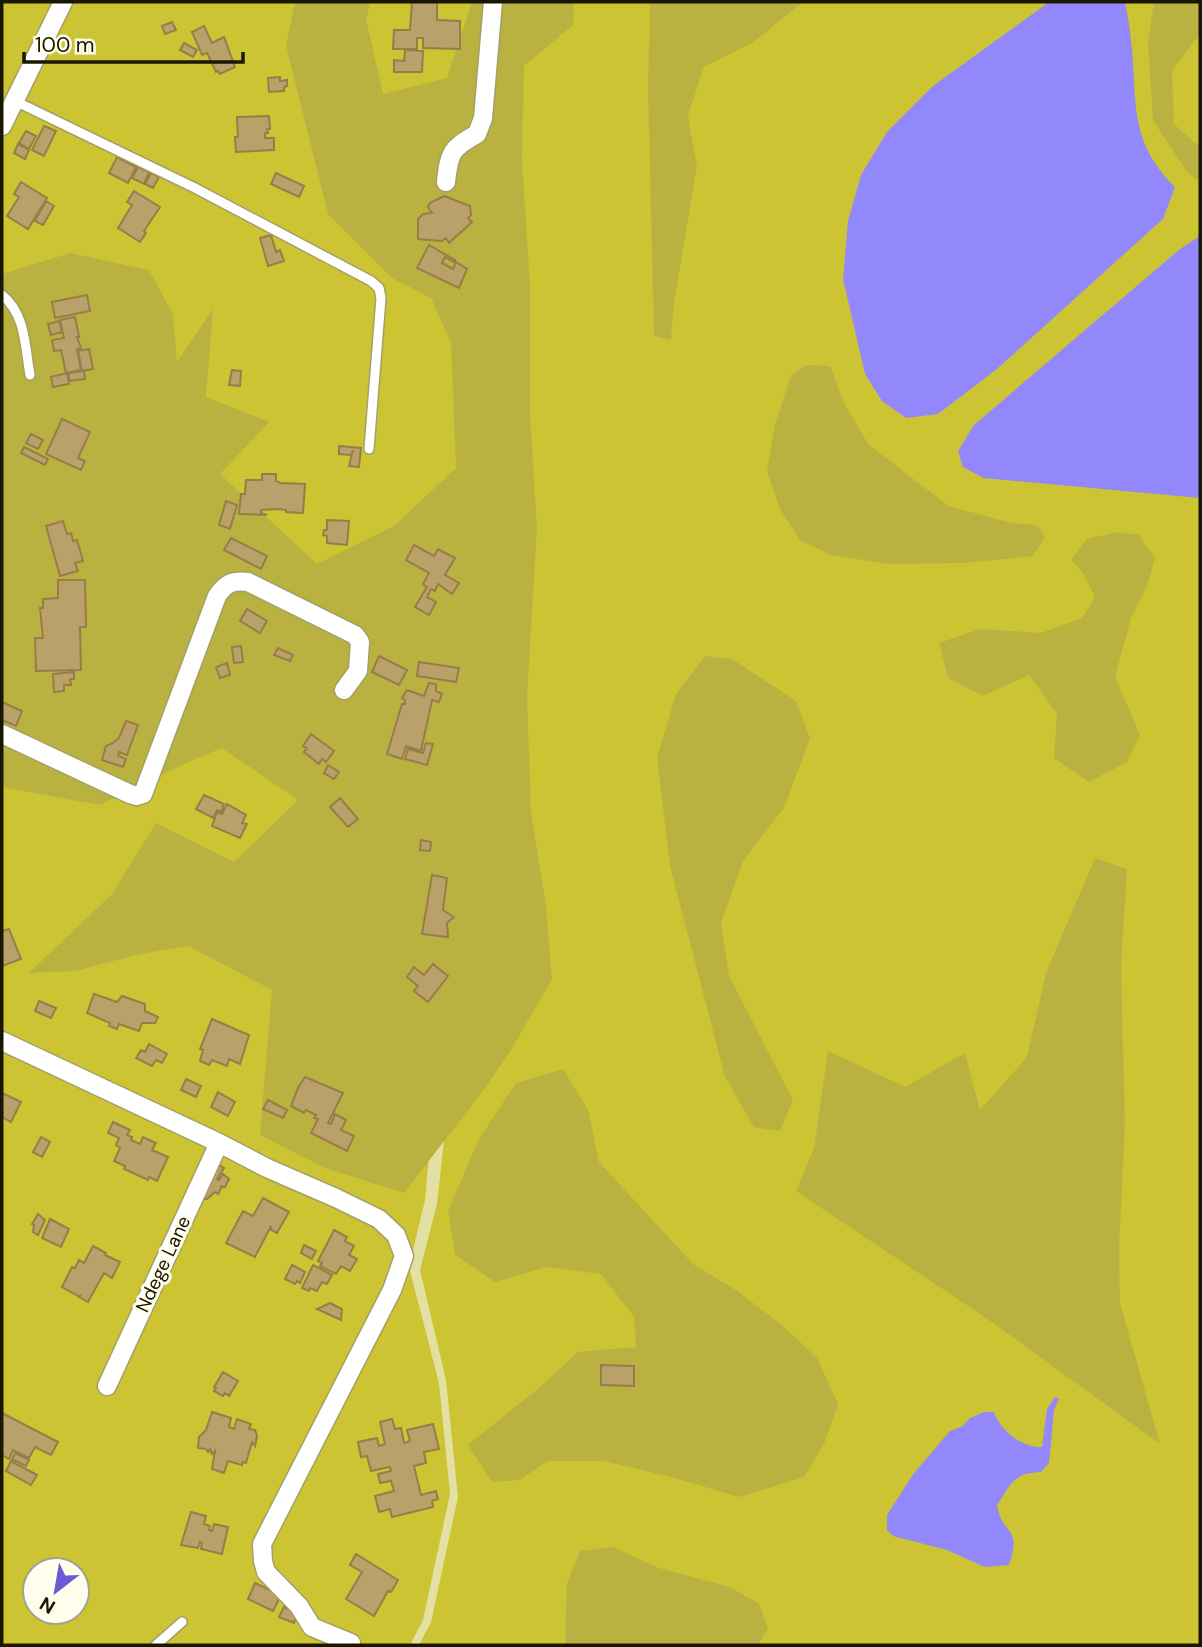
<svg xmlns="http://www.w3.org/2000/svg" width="1202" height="1647" font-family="'DM Sans',sans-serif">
	<rect width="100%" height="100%" fill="#e3e0a3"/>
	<path fill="#cdc433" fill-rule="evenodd" d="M2,2h495l-11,521 -61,677 -16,67 30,116 11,111 -27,126 -13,25h-408zM35,1570h42v42h-42z
		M500,2h700v1643h-781l12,-23 27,-125 -12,-117 -26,-110 17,-66 27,-248z"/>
	<path fill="#b9b241" d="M295,2h76l-5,17 17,75 64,-16 25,-76h102l-1,23 -49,41 -2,94 8,125v129l7,114 -10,168 4,116 15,94 6,73 -41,71 -26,38 -81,105 -79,-25 -65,-33 12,-145 -84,-44 -48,8 -65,17 -46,2 83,-79 44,-71 78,39 64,-62 -76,-52 -36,15 -86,42 -98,-18v-513l68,-21 79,17 24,44 4,48 36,-53 -7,88 63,25 -49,52 97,90 77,-38 62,-58 -5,-125 -20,-45 -39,-20 -64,-64 -42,-168z
		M650,2h153l-51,41 -48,24 -16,49 9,51 -23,136 -3,37 -17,-4 -6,-247z
		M1154,2h46v32l-28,37 2,53 22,20 4,1v37l-13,-10 -34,-52 -5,-77z
		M807,365l23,1 14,37 24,41 36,28 45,34 62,17 25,2 9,12 -12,19 -70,7 -75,1 -57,-9 -31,-15 -20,-31 -13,-38 8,-47 16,-49z
		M1118,532l21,3 16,23 -8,28 -16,32 -16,59 25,58 -13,27 -38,20 -35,-24 3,-44 -28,-39 -46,21 -35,-18 -9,-35 41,-14 61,4 41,-15 13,-21 -12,-24 -12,-13 16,-21z
		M705,656l27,3 64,42 14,37 -26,70 -41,53 -22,62 8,53 64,124 -13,31 -26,-4 -29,-50 -55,-211 -13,-109 19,-63z
		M1095,858l32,11 -6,97 4,157 -6,126 1,54 40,141 -171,-124 -193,-129 18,-43 14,-97 77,36 60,-34 15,57 47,-53 19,-84z
		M563,1069l25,41 11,52 94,102 43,26 45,34 36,34 21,46 -14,40 -20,33 -65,20 -64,-19 -71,-17h-56l-28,19 -28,2 -24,-37 72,-58 38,-35 58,-5 -2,-30 -33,-43 -55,-7 -51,15 -40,-27 -7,-44 31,-72 37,-56z
		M613,1547l46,21 71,19 29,17 9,24 -10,17h-193l2,-62 13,-32z"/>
	<path fill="#9288fb" d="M1049,2h76c2,12 5,25 6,38 7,60 -4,99 44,147l-12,32 -166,150 -59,45 -32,4 -24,-17 -17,-27 -22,-95 5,-58 13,-46 26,-43 46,-46z
		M1200,236v262l-217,-20 -20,-11 -5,-16 16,-26 206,-176z
		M1055,1397l4,2 -5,11 -5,53 -8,9c-28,1 -30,12 -44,33 5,31 26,21 12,60l-24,2 -38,-17 -54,-14 -6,-6v-15l27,-42 36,-42 13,-5 7,-8 14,-6h10c6,19 29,36 48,35l5,-38z"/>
	<path fill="#baa16a" stroke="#977e48" stroke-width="2" d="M412,2h25v18l23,1v28l-37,-1v-10h-6v11h-24l1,-19h16z
		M172,22l4,8 -11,4 -3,-8z
		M204,26l8,17 12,-6 11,30 -15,7 -2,-3 -2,1 -9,-19 -5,2 -10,-23z
		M184,43l13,7 -4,7 -13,-7z
		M405,50l18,1 -1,21h-28v-12l10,1z
		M280,77v4l7,-1v6l-3,1v4l-15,1 -1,-14z
		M269,116l1,13h-3l1,4h-3v5h9v12l-38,2 -1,-15h3l-1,-20z
		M44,126l12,5 -12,25 -12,-6z
		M26,131l10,5 -7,13 -10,-6z
		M18,144l11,6 -4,9 -11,-6z
		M117,157l19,10 -8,16 -19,-10z
		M138,167l11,5 -5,12 -12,-6z
		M151,173l8,4 -6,11 -8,-4z
		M276,173l28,13 -5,11 -28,-13z
		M21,182l26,16 -19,31 -21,-13 12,-19 -5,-3z
		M134,191l26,16 -16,24 2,2 -6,9 -22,-14 14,-23 -5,-3z
		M444,196l26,10 1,9 -3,3 4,4 -23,21 -3,-5 -4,3 -24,-2v-20l5,-5 9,-1 -4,-6 2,-4z
		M46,201l8,5 -11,19 -8,-4z
		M271,235l5,17 4,-2 4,11 -16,5 -8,-28z
		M429,245l26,15 -1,2 -9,-5 -3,6 11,6 3,-7 11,7 -8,19 -42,-20z
		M87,295l3,16 -35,7 -3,-16z
		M75,317l4,20h-2l4,11 -4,1 4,21 -15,3 -5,-23 -7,1 -2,-11 12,-2 -4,-18z
		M59,321l3,11 -11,3 -3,-11z
		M89,349l4,20 -11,2 -4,-20z
		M232,370l9,1 -1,15 -11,-1z
		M84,371l1,8 -15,2 -2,-8z
		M67,373l2,11 -16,3 -2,-10z
		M62,419l28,13 -12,26 7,3 -4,9 -35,-16z
		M31,434l12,6 -5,9 -12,-6z
		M339,446l22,2 -2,19 -10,-1 4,-16 -2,5 -12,-1z
		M24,447l24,12 -3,6 -24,-12z
		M262,474h14v7l5,2 24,1 -2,29 -17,-1v-2l-6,-1 -19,1v3l6,2 -28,-1 2,-20h4l1,-14h16z
		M226,501l11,4 -7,24 -11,-4z
		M327,520l22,1 -2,24 -20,-2v-7l-4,-1 1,-5h3z
		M63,521l4,13 4,-1 2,8 4,-1 6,21 -8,2 3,8 -18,5 -14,-50z
		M231,538l36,18 -6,13 -37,-19z
		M414,545l20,11 4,-7 17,9 -10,17 14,8 -7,11 -14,-10 -3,7 -4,-2 -4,8 9,5 -7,13 -14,-8 12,-20 -4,-3 6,-11 -23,-13z
		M58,580h27l1,47h-6l1,43 -45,1 -1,-33h8l-3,-30h3v-9l15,-1z
		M247,609l20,12 -7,12 -20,-12z
		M241,646l2,16 -9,1 -2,-16z
		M278,648l15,7 -3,6 -16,-6z
		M379,656l28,14 -8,15 -27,-13z
		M419,662l40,6 -3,14 -39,-6z
		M227,663l3,12 -10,3 -4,-11z
		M74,672v7h-4l1,6h-7v6l-10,1 -1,-18z
		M429,683l7,1v7l6,3 -3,8 -7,-2 -11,51 -15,-5 -4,13 -15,-5 15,-50h3v-4l-3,-2 5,-8 17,6z
		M2,702l20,9 -6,15 -14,-6z
		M126,721l12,4 -11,30 -8,-3 -1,4 8,3 -3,8 -21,-7 4,-14 7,-3 6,-5z
		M311,734l23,17 -8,11 -4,-3 -3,5 -15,-12 3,-4 -4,-2z
		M426,743l7,1 -6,21 -22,-6 3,-10 15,4z
		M328,765l11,7 -5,7 -10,-6z
		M204,795l20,9 -3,8 -4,-2 -4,8 -17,-9z
		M340,798l18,21 -10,8 -18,-20z
		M227,804l19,11 -4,8 5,1 -7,14 -28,-12 5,-14 5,2z
		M421,840l10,2 -1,9 -10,-1z
		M432,875l15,3 -4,32 11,7 -7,6 1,14 -26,-3z
		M9,929l12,30 -19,7v-35z
		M433,964l15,12 -20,26 -14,-11 4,-5 -11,-9 7,-10 10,8z
		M94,994l23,8 5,-6 23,8v7l13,6 -3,6h-13l-3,8 -20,-7 -2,5 -8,-3 1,-3 -23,-10z
		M39,1001l17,7 -5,10 -16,-7z
		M212,1019l37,16 -9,29 -11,-5 -2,7 -15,-6 -3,5 -9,-4 3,-11 -3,-1z
		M149,1044l18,10 -5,9 -6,-3 -4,6 -16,-8 5,-8 4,2z
		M305,1077l38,16 -15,30 3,1 4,-10 11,6 -5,10 13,6 -7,15 -36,-18 7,-14 -4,-1 2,-3 -10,-5 -2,3 -13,-7 7,-18z
		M186,1079l15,7 -5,11 -15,-7z
		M218,1092l17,10 -7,14 -17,-9z
		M2,1093l19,9 -10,20 -9,-5z
		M268,1100l19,10 -4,8 -20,-9z
		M113,1122l17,8 -3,5 5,2 -1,3 9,4 3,-7 13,6 -4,7 16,7 -11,24 -8,-4 -1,3 -24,-11 1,-3 -11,-5 6,-13 -4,-3 3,-7 -11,-5z
		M41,1137l9,5 -8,15 -9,-5z
		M213,1161l11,7 -7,11 2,1 4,-6 6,5 -4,8 -5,-1 2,1 -4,7 -3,-2 -8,7h-7z
		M263,1198l26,14 -12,21 -6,-3v-4l-16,31 -29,-14 17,-32 10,5z
		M38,1214l7,6 -7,15 -5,-3 1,-7 -2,-1z
		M50,1219l19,10 -8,18 -19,-9z
		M334,1230l13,7 -2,4 9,5 -5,9 8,4 -7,12 -9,-5 -5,8 -16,-8 2,-3 -4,-2z
		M304,1245l12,6 -4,8 -11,-6z
		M93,1246l13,7 -1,2 15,7 -8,16 -8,-5 -16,29 -9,-5 2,-2 -3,1 -16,-9 10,-20 3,1 4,-8 5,3z
		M292,1265l13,7 -5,11 -3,-2 -2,3 -10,-5z
		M313,1265l19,10 -5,9 -5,-2 -5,9 -7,-3 -1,3 -7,-3z
		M330,1303l12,6 -1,11 -24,-11z
		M601,1365l33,1v20l-33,-1z
		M223,1372l15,9 -9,15 -4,-3 -2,3 -9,-5 2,-3 -2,-1z
		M212,1412l19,6 -2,9 5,2 3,-10 14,5 -2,5 6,1 2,6 -2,10 -3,-4 -6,21 -3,-1 -1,3 -14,-4 -4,12 -12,-4 3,-18 -3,3 -2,-5 -2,3 -2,-3 -8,-1 1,-11 7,-7z
		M2,1413l56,29 -7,13 -16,-8 -6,11 -16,-8 -4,9 -7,-4z
		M392,1419l3,10 6,-1 3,15 6,-2 -3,-11 26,-6 6,25 -15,3 2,11 -12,3 7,29 15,-4 2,8 -6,2 1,6 -41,10 -2,-8 -11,3 -4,-16 19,-5 -3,-10 -11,2 -2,-9 13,-3 -1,-4 -19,4 -4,-15 -6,1 -3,-15 19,-4 2,8 6,-2 -5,-22z
		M15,1453l14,7 -3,6 -14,-7z
		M11,1461l26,14 -6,10 -25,-14z
		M191,1512l15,4 -2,8 6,2 -1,4 3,1 2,-7 14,3 -6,27 -21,-5 1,-6 -2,-1 -2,6 -17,-3z
		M356,1554l42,26 -7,12 -3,-1 -14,25 -28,-17 16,-27 -12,-7z
		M255,1583l26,12 -8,16 -25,-12z
		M284,1607l14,6 -4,10 -15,-6z"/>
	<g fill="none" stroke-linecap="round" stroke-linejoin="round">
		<g stroke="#a4a066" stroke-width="12">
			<path id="lane" d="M15,101l180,87 176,93 8,7 2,10 -12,151
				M2,295c24,19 23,53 28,80
				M156,1645l26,-23"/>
		</g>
		<g stroke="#a4a066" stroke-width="21">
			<path id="street" d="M2,126l61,-124
				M446,182c3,-29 5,-34 31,-48l6,-16 10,-116
				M2,734l128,60 7,2 6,-2 74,-198c9,-13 16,-16 31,-14l107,53 5,7 -2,29 -14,19
				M2,1041l217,102 48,25 69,30 43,21 17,16 8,21 -12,34 -130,254 1,17 3,11 33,34 13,21 39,16
				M107,1386l112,-243"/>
		</g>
		<use href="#lane" stroke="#fff" stroke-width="9"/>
		<use href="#street" stroke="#fff" stroke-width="18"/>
	</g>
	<g text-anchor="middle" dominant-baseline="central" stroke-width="6" stroke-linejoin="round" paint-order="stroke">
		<g font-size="19" fill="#191702" stroke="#fffeec">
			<text transform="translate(163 1264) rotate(-65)">Ndege Lane</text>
		</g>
	</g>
	<rect width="1202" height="1647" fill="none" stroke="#191702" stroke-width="7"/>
	<g transform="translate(56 1591) rotate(211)"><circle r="33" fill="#fffeec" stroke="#a3a28e" stroke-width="2"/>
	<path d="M0-5L12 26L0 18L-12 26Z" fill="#6c5ad4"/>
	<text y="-10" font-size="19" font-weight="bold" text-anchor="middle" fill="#191702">N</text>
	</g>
	<path d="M24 52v10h219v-10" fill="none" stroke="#191702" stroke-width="3.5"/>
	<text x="35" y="52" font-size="21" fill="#191702" stroke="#fffeec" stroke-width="5" paint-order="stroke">100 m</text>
</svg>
